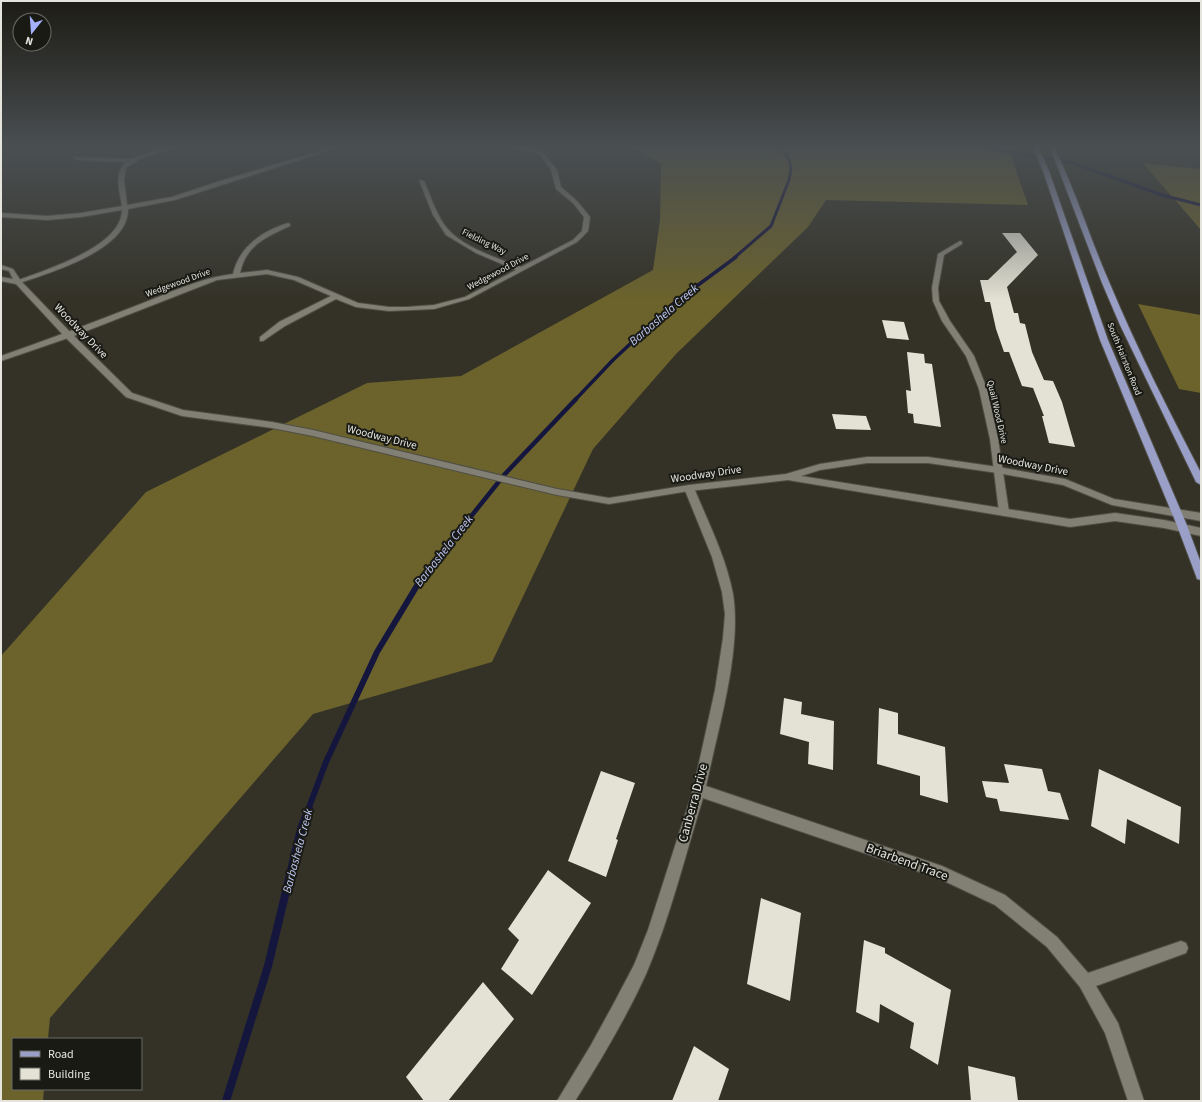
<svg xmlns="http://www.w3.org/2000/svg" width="1202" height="1102" font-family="'Source Sans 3',sans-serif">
	<rect width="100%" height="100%" fill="#343227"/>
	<path fill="#6b622c" d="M633,147h375l20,58 -202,-5 -18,27 -132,127 -83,95 -101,213 -179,52 -263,304 -2,21h-35v50h31l-1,12h-42v-445l145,-164 221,-109 94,-7 192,-106 7,-50 1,-56z
		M1143,163l58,6v61z
		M1138,304l63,11v78l-22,-4z"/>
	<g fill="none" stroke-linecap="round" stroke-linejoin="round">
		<path stroke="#15163e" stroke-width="3" d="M980,147l93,16 89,32 39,10
			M734,258l37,-32 18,-46 2,-11 -2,-10 -8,-12"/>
		<path stroke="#15163e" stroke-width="3.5" d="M575,400l38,-40 62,-58 61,-45"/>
		<path stroke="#15163e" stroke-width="4.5" d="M420,580l85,-106 71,-75"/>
		<path stroke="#15163e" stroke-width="6" d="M308,810l18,-48 51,-110 44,-73"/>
		<path stroke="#15163e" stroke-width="8" d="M226,1101l42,-135 33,-137 8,-20"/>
	</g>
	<path fill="#e4e2d4" d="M1002,233h18l18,22 -31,32 7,26h4l2,10 5,1 7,28 12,28 9,1 9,21 13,45 -26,-4 -7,-27h2l-11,-28 -11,-2 -13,-34h-5l-8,-23 -6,-27h-5l-5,-22h8l29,-28z
		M882,320l22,2 5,18 -22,-2z
		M907,352l17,2 1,9 7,1 9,63 -27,-4 -1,-9 -5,-1 -2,-23 5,1z
		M832,414l34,2 5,14 -35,-1z
		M784,698l18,4 -1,12 33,7 -1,49 -25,-6 1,-22 -29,-8z
		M879,708l19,5v21l47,13 3,56 -28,-8v-19l-43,-12z
		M1004,764l38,5 6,22 12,2 9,27 -69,-9 -3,-12 -11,-2 -4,-16 27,2z
		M1099,769l82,38 -2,37 -52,-25 -2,25 -34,-18z
		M601,771l34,12 -19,56 2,1 -12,37 -38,-16z
		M548,870l43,33 -59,92 -31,-26 18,-29 -11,-11z
		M761,898l40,15 -11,88 -43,-17z
		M864,940l21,8v5l66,37 -13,75 -28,-17 4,-25 -34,-19 -1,19 -23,-11z
		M483,982l31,37 -66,82h-24l-18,-24z
		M694,1046l35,23 -11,32h-46z
		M968,1066l47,11 3,24h-47z"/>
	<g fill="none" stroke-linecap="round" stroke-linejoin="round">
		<g stroke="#504f46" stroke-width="2">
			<path id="minor" d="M166,147h7l-33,12 -14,9 -2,12 3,25 45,-8 45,-15 116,-35h7l-165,53 -47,9c1,41 -77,63 -108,74h-4v-2c29,-11 106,-34 106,-71l-41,7 -34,3 -46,-3v-4l46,3 34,-3 41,-7c-2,-15 -9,-31 4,-44l-50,-2 -3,-2 1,-1 57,2z
				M516,147h6l22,6 13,17 4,17 16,14 13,16 -2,14 -11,11 -108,57 -35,10 -45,2 -33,-4 -20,-8 -51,27 -22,15h-3v-4l19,-15 52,-26 -37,-16 -27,-6 -50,6 -146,57 -70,24v-5c46,-16 91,-33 137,-51 31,-12 62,-27 95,-31 6,-27 29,-43 55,-51l2,1v2c-24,11 -44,19 -50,47l27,-3 31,7 60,26 31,4h18l27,-2 31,-8 51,-27 -40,-17 -30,-18 -13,-20 -14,-35 5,1c6,14 11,29 19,42 16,24 52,34 78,44l52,-27 9,-9 2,-14 -11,-14 -17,-14 -5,-19 -11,-15 -24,-7z
				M960,241l2,1v2l-18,11 -6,33 1,13 11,20 24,35 13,33 11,50 11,73 -5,4 -5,-4 -9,-73 -11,-50 -13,-33 -24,-35 -9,-20 -1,-13 6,-34z
				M689,485l5,3c14,34 32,69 39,106 9,56 -15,135 -27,192l236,80 63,29 52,42 31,36 93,-32 5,2 2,5 -2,5 -90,33 22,37 26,78h-16l-23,-68 -25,-46 -33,-40 -52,-42 -55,-26 -237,-81c-18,58 -33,120 -57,176 -20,44 -45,86 -71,127h-18l34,-56 23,-42 20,-38 14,-35 45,-140 22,-100 8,-52 2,-24 -3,-22 -10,-35 -28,-69z"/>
		</g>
		<g stroke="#504f46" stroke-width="2">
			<path id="tertiary" d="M1,265l12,4 8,12 50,52 61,60 51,17 89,12 41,8 244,59 52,9 80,-13 97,-11 34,-10 47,-7h61l70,10 67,12 49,20 87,14v8l-89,-16 -49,-20 -65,-12 -70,-10h-61l-47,7 -19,6 269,43 45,-6 49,7 37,8v8l-37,-8 -49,-7 -45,6 -282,-47 -99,11 -80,13 -52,-9 -244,-59 -41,-8 -90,-12 -56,-19 -61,-60 -49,-53 -15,-3v-4l12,2 -4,-8 -8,-2z"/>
		</g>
		<g stroke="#504f46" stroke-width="2">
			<path id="primary" d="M1033,147h5l11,24 59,169 78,183 15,40v17l-4,-1 -1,-3 -20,-53 -76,-183 -57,-169z
				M1050,147h4c22,44 36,92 56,137 27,65 59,127 91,189v12l-5,-3 -76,-157 -18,-42z"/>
		</g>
		<use href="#minor" fill="#828074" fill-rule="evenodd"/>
		<use href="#tertiary" fill="#828074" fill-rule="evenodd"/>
		<use href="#primary" fill="#999fc7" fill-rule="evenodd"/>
	</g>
	<linearGradient id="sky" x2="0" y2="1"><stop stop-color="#1d1c15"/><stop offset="0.49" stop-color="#4a4f52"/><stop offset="1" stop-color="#4a4f52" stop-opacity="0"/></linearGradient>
	<rect width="1202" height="301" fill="url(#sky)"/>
	<g text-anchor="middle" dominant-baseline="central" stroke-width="4" stroke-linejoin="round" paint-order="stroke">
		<g font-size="9" fill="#e5e5de" stroke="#1a1a15">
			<text transform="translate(484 242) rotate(26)">Fielding Way</text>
			<text transform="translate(498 272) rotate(-28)">Wedgewood Drive</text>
			<text transform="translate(178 283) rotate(-20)">Wedgewood Drive</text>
			<text transform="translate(1124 359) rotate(68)">South Hairston Road</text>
			<text transform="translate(997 412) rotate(77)">Quail Wood Drive</text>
		</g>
		<g font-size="11" fill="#e5e5de" stroke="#1a1a15">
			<text transform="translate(81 331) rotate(46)">Woodway Drive</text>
			<text transform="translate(382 437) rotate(14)">Woodway Drive</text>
			<text transform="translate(1033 465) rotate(11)">Woodway Drive</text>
			<text transform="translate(706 474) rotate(-8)">Woodway Drive</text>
		</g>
		<g font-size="12" font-style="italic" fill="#c2caf7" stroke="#1a1a15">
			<text transform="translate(664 315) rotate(-41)">Barbashela Creek</text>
			<text transform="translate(444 551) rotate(-52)">Barbashela Creek</text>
			<text transform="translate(298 851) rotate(-75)">Barbashela Creek</text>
		</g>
		<g font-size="13" fill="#e5e5de" stroke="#1a1a15">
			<text transform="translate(693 803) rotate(-75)">Canberra Drive</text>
			<text transform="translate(907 862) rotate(20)">Briarbend Trace</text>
		</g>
	</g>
	<rect width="1202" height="1102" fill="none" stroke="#e5e5de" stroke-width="4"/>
	<rect x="12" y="1038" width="130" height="52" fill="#1a1a15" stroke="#6b6b65"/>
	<rect x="20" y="1051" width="20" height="6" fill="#999fc7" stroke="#6b6b65"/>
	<text x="48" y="1058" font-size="12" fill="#e5e5de">Road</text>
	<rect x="20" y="1068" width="20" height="12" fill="#e4e2d4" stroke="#6b6b65"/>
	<text x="48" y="1078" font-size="12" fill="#e5e5de">Building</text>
	<g transform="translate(32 32) rotate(197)"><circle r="19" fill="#1a1a15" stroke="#6b6b65"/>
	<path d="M0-3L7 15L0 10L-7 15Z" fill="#a6b1fc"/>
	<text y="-6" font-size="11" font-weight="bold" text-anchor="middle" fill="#e5e5de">N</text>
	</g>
</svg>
